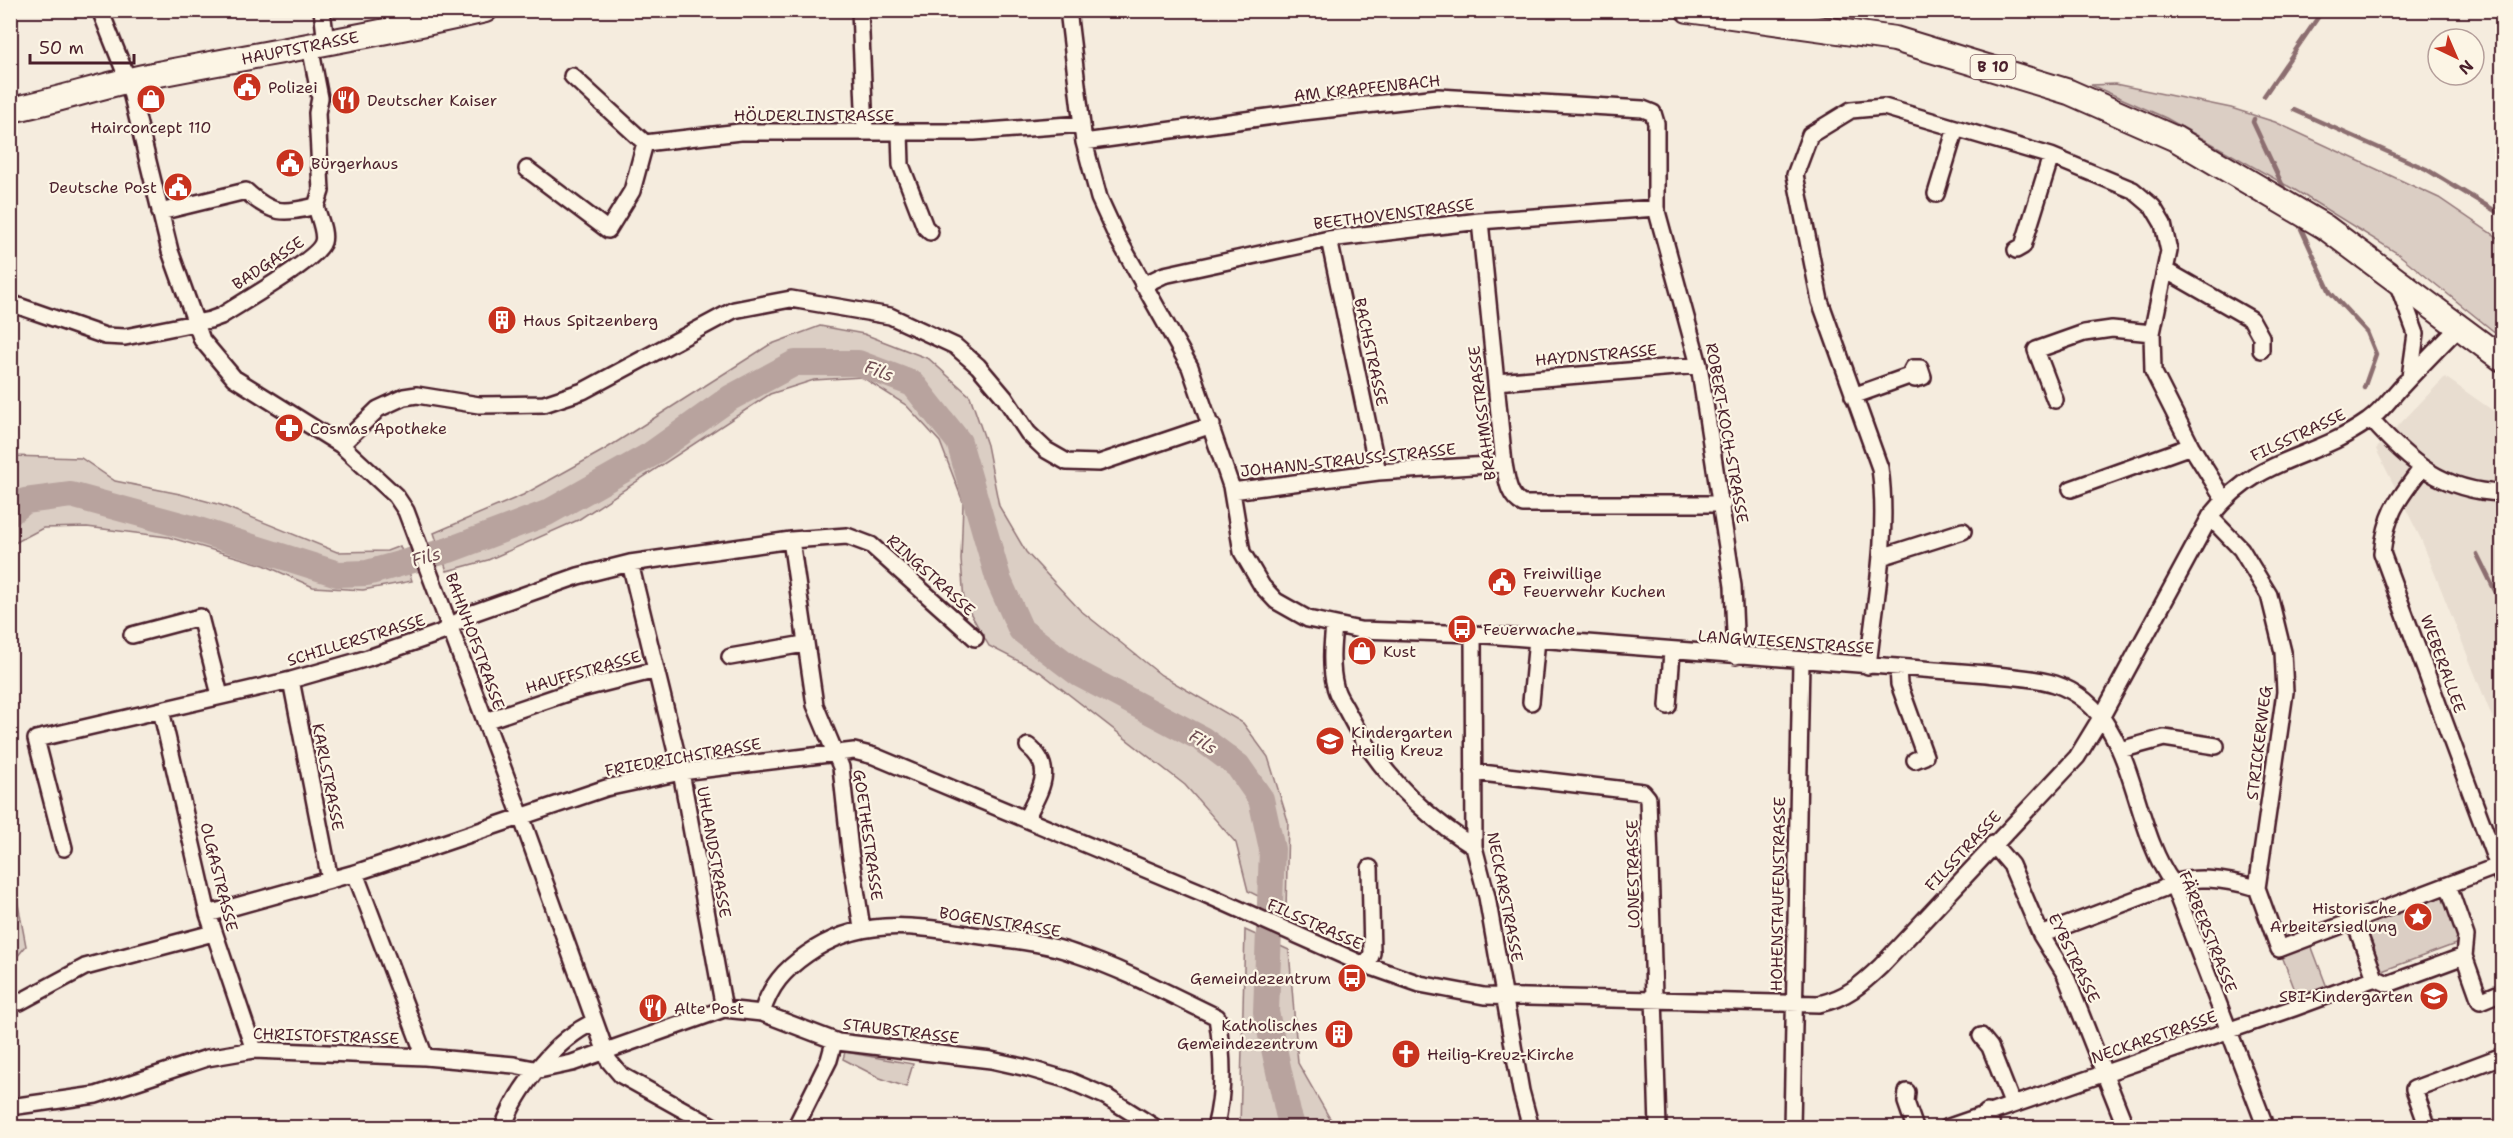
<svg xmlns="http://www.w3.org/2000/svg" width="2513" height="1138" font-family="'Shantell Sans',sans-serif">
	<rect width="100%" height="100%" fill="#f5ecde"/>
	<filter id="ink" filterUnits="userSpaceOnUse"><feTurbulence type="fractalNoise" baseFrequency=".0167" numOctaves="2"/><feDisplacementMap in="SourceGraphic" scale="12" xChannelSelector="R" yChannelSelector="G"/><feConvolveMatrix kernelMatrix="1 2 1 2 8 2 1 2 1" color-interpolation-filters="sRGB"/></filter>
	<g filter="url(#ink)">
		<path fill="#e8ddd0" d="M2445,377l57,40v325l-81,-203 -45,-90z"/>
		<path fill="#dbcec4" stroke="#927678" stroke-width="1.5" d="M2115,84l116,24 44,14 164,76 63,43v97l-105,-85 -102,-63 -129,-72 -75,-33z
			M820,326l44,8 65,25 41,37 17,49 12,61 27,46 54,58 81,65 82,48 25,34 20,64 -2,89 -38,-19 -12,-48 -51,-58 -145,-113 -51,-26 -25,-44 -3,-42 2,-58 -23,-60 -34,-37 -44,-28 -48,3 -44,14 -192,126 -90,40 -41,11 -13,-38 89,-38 81,-45 165,-105z
			M11,456l70,2 34,23 65,13 41,11 116,47 50,-1 13,-5 12,35 -49,9 -50,-3 -49,-22 -96,-28 -81,-10 -44,1 -32,17z
			M10,862l16,84 -15,18h-1z
			M2444,895l17,47 -79,29 -17,-47z
			M1245,930l44,20 9,113 31,54 9,10h-98z
			M2311,945l17,45 -29,11 -17,-45z
			M845,1052l68,12 -7,23 -26,-9 -37,-19z"/>
		<g fill="none" stroke-linecap="round" stroke-linejoin="round">
			<path stroke="#8c6e70" stroke-width="4.5" d="M2264,96l59,-86
				M2294,110l132,59 76,46
				M2254,119l-1,3 34,73
				M2298,222l32,70 37,40 9,22 -12,34
				M2477,554l25,51"/>
			<path stroke="#b8a39e" stroke-width="26" d="M10,513l15,-12 46,-6 121,33 146,46 29,-1 82,-23 98,-37 103,-58 80,-57 65,-35h63l55,21 46,58 40,139 22,49 58,44 123,65 36,27 23,33 11,50 -6,163 22,101 5,15"/>
			<g stroke="#4a1f2b" stroke-width="20">
				<path id="street" d="M100,10l28,70 42,171 32,89 32,38 107,67 55,51 10,15 115,305 88,245 12,14 95,53
					M322,10l4,33
					M860,10l5,122
					M1068,10l16,132 15,56 17,37 74,132 41,119 11,66 20,34 14,15 32,18 52,11 113,4 514,40c23,3 46,3 68,10 82,27 73,137 117,198l91,238v8
					M310,46l10,52 -3,15 4,78 -5,15
					M572,76l73,67 95,-11h234l108,-8
					M900,132l1,33 24,62 5,5
					M1084,142l219,-30 135,-15 205,12 10,4 3,10v85l43,157 34,221 3,70
					M527,169l81,61 24,-39 13,-48
					M1936,194l20,-66
					M160,212l86,-21c26,24 37,23 70,15
					M1480,221l24,243c3,15 4,33 19,40h200
					M1329,239l49,233
					M2016,250l7,-4 28,-90
					M2167,271l84,48 10,18v13
					M1143,285l21,-10 165,-36 151,-18 176,-13
					M2398,285l18,49 -6,43
					M10,303l95,33 20,1 85,-17 11,-4c18,-12 98,-57 102,-74 3,-10 -5,-26 -7,-36
					M1496,382l203,-17
					M1853,396l56,-20 6,3 8,-2 -3,-9h-7l-4,8
					M2055,400l-19,-50 48,-17 28,-4 40,4
					M2371,419c38,43 71,72 131,74
					M341,445l37,-36 26,-12 13,-2 62,10 65,-1 39,-13 151,-81 57,-11 99,17 65,30 23,20 27,32 23,35 18,17 21,12 32,1 113,-38
					M2421,469c-24,32 -34,43 -39,84l120,324
					M2071,489l120,-43
					M1232,491l146,-19 126,-8
					M2210,517l31,32 28,46 14,57 2,40 -28,196 22,61 219,-83
					M791,540l24,165 26,62 9,84 12,77
					M1881,557l82,-26
					M630,563l51,209 43,237
					M1334,626c-2,19 -4,40 1,60 1,8 8,17 12,25 29,57 73,102 127,136
					M1473,634l1,213 13,50 34,194 10,37
					M132,635l68,-18 20,78
					M730,657l74,-13
					M1868,666c7,-65 21,-133 12,-198l-60,-167 -25,-126 15,-40 41,-25 33,-3 167,49 82,34 20,17 10,17 6,27 -17,82 1,38 38,75 33,53
					M1898,668l1,16 26,72 -10,4
					M291,680l39,200
					M1531,702l6,-63
					M1668,706l4,-54
					M161,710l47,204 46,136
					M485,721l88,-30 83,-21
					M2120,750l44,-12 52,8
					M1473,772l170,20 5,6 10,330
					M1026,819c13,-28 31,-50 2,-73
					M1993,844l18,21 30,70 24,39 61,154
					M64,848l-28,-109 255,-59 77,-22 72,-25 30,-19 108,-38 52,-13 161,-23 56,-4 24,9 104,93
					M355,873l70,184
					M2448,885l18,51 -2,20 16,45 22,-9
					M208,914l147,-41 251,-85 75,-16 173,-21 20,5 331,138 155,69 60,21 64,12 335,8c27,-6 42,-19 62,-38l196,-209 25,-41 108,-199c50,-63 100,-55 158,-96 12,-8 22,-22 32,-33 20,-21 40,-42 60,-62
					M2354,920l21,58
					M2041,935l121,-46c25,-17 68,-9 95,-1
					M1367,966l5,-13 -2,-85
					M20,1002l65,-35 128,-34
					M762,1013c8,-27 22,-43 45,-59 57,-40 112,-27 175,-18 31,4 64,7 94,18 49,16 95,41 141,63 6,39 8,72 -2,111
					M1981,1036l9,11 22,56
					M1907,1092l-1,10 9,26
					M10,1107l86,-12 111,-37 47,-8 171,7 89,8 25,5 33,-7 152,-54 38,4 76,29 153,18 36,8 41,12 37,16 51,32
					M1987,1112l6,16
					M503,1128c13,-39 54,-90 91,-106
					M795,1128l34,-68 5,-18
					M1792,1128l9,-467
					M1946,1128l348,-120 76,-28 5,-2 13,6 76,-28
					M2428,1128l-14,-39 88,-33"/>
			</g>
			<g stroke="#4a1f2b" stroke-width="28">
				<path id="primary" d="M1688,10l207,29 174,53 107,47 149,88 177,132
					M10,110c47,-9 92,-25 138,-34 112,-22 226,-40 337,-66"/>
			</g>
			<use href="#street" stroke="#fcf5e5" stroke-width="15"/>
			<use href="#primary" stroke="#fcf5e5" stroke-width="24"/>
		</g>
	</g>
	<defs>
		<g id="civic-disc" transform="scale(1.5)"><circle r="9.5" fill="#c8321e" stroke="#fcf5e5"/><path d="M-.6-6.5H3V-4.5H.6V-3L4-1V1h2V6H-6V1h2V-1L-.6-3ZM-1.2 2.5V6h2.4V2.5Z" fill="#fff"/></g>
		<g id="shop-disc" transform="scale(1.5)"><circle r="9.5" fill="#c8321e" stroke="#fcf5e5"/><path d="M-5-2.5h2.3a2.7 3.5 0 0 1 5.4 0H5L5.5 6h-11ZM-1.5-2.5h3a1.5 2.3 0 0 0-3 0Z" fill="#fff"/></g>
		<g id="restaurant-disc" transform="scale(1.5)"><circle r="9.5" fill="#c8321e" stroke="#fcf5e5"/><path d="M-5-6h1v4h1v-4h1v4h1v-4h1v5L-1.5 .5V6h-2V.5L-5-1ZM5-6V6H3V1.5H1.5Q1.5-4 5-6Z" fill="#fff"/></g>
		<g id="building-disc" transform="scale(1.5)"><circle r="9.5" fill="#c8321e" stroke="#fcf5e5"/><path d="M-4-6H4V6H1V3H-1V6H-4ZM-2.5-4.3h1.7v1.8h-1.7ZM.8-4.3h1.7v1.8H.8ZM-2.5-1h1.7V.8h-1.7ZM.8-1h1.7V.8H.8Z" fill="#fff"/></g>
		<g id="pharmacy-disc" transform="scale(1.5)"><circle r="9.5" fill="#c8321e" stroke="#fcf5e5"/><path d="M-2-6h4v4h4v4h-4v4h-4v-4h-4v-4h4Z" fill="#fff"/></g>
		<g id="bus-disc" transform="scale(1.5)"><circle r="9.5" fill="#c8321e" stroke="#fcf5e5"/><path d="M-5-6H5V4H4V6H2V4H-2V6H-4V4H-5ZM-3.5-4V0h7V-4ZM-3.5 1.2v1.5H-2V1.2ZM2 1.2v1.5H3.5V1.2Z" fill="#fff"/></g>
		<g id="school-disc" transform="scale(1.5)"><circle r="9.5" fill="#c8321e" stroke="#fcf5e5"/><path d="M0-5L7-2L0 1L-7-2ZM-4 1L0 2.5L4 1V4Q0 6-4 4Z" fill="#fff"/></g>
		<g id="sight-disc" transform="scale(1.5)"><circle r="9.5" fill="#c8321e" stroke="#fcf5e5"/><path d="M0-6L1.8-2.2L6-1.7L2.9 1.2L3.7 5.4L0 3.3L-3.7 5.4L-2.9 1.2L-6-1.7L-1.8-2.2Z" fill="#fff"/></g>
		<g id="church-disc" transform="scale(1.5)"><circle r="9.5" fill="#c8321e" stroke="#fcf5e5"/><path d="M-1.2-6h2.4v3.5h3.3v2.4h-3.3V6h-2.4V-.1h-3.3v-2.4h3.3Z" fill="#fff"/></g>
	</defs>
	<g fill-rule="evenodd">
		<use href="#civic-disc" x="247" y="87"/>
		<use href="#shop-disc" x="151" y="99"/>
		<use href="#restaurant-disc" x="346" y="100"/>
		<use href="#civic-disc" x="290" y="163"/>
		<use href="#civic-disc" x="178" y="187"/>
		<use href="#building-disc" x="502" y="320"/>
		<use href="#pharmacy-disc" x="289" y="428"/>
		<use href="#civic-disc" x="1502" y="582"/>
		<use href="#bus-disc" x="1462" y="629"/>
		<use href="#shop-disc" x="1362" y="651"/>
		<use href="#school-disc" x="1330" y="741"/>
		<use href="#sight-disc" x="2418" y="917"/>
		<use href="#bus-disc" x="1352" y="978"/>
		<use href="#school-disc" x="2434" y="996"/>
		<use href="#restaurant-disc" x="653" y="1008"/>
		<use href="#building-disc" x="1339" y="1034"/>
		<use href="#church-disc" x="1406" y="1054"/>
	</g>
	<g text-anchor="middle" dominant-baseline="central" stroke-width="4.5" stroke-linejoin="round" paint-order="stroke">
		<rect fill="#fcf5e5" stroke="#7f5f63" stroke-width="1.5" x="1970.5" y="55" width="45" height="24" rx="4.5"/>
		<g font-size="15" font-weight="bold" fill="#4a1f2b">
			<text x="1993" y="67">B 10</text>
		</g>
		<g font-size="16" fill="#4a1f2b" stroke="#fcf5e5">
			<text transform="translate(300 48) rotate(-11)">HAUPTSTRASSE</text>
			<text transform="translate(1367 88) rotate(-6)">AM KRAPFENBACH</text>
			<text x="814" y="115">HÖLDERLINSTRASSE</text>
			<text transform="translate(1394 214) rotate(-7)">BEETHOVENSTRASSE</text>
			<text transform="translate(268 263) rotate(-34)">BADGASSE</text>
			<text transform="translate(1371 352) rotate(78)">BACHSTRASSE</text>
			<text transform="translate(1596 355) rotate(-5)">HAYDNSTRASSE</text>
			<text transform="translate(1482 413) rotate(-97)">BRAHMSSTRASSE</text>
			<text transform="translate(1727 433) rotate(80)">ROBERT-KOCH-STRASSE</text>
			<text transform="translate(2298 435) rotate(-25)">FILSSTRASSE</text>
			<text transform="translate(1348 460) rotate(-6)">JOHANN-STRAUSS-STRASSE</text>
			<text transform="translate(931 575) rotate(42)">RINGSTRASSE</text>
			<text transform="translate(356 640) rotate(-17)">SCHILLERSTRASSE</text>
			<text transform="translate(475 641) rotate(70)">BAHNHOFSTRASSE</text>
			<text transform="translate(1786 642) rotate(4)">LANGWIESENSTRASSE</text>
			<text transform="translate(2443 664) rotate(70)">WEBERALLEE</text>
			<text transform="translate(583 672) rotate(-16)">HAUFFSTRASSE</text>
			<text transform="translate(2259 743) rotate(-83)">STRICKERWEG</text>
			<text transform="translate(683 757) rotate(-10)">FRIEDRICHSTRASSE</text>
			<text transform="translate(328 777) rotate(79)">KARLSTRASSE</text>
			<text transform="translate(868 835) rotate(82)">GOETHESTRASSE</text>
			<text transform="translate(1963 851) rotate(-47)">FILSSTRASSE</text>
			<text transform="translate(714 852) rotate(80)">UHLANDSTRASSE</text>
			<text transform="translate(1633 874) rotate(-91)">LONESTRASSE</text>
			<text transform="translate(219 877) rotate(76)">OLGASTRASSE</text>
			<text transform="translate(1778 894) rotate(-89)">HOHENSTAUFENSTRASSE</text>
			<text transform="translate(1505 897) rotate(79)">NECKARSTRASSE</text>
			<text transform="translate(1000 922) rotate(9)">BOGENSTRASSE</text>
			<text transform="translate(1315 924) rotate(24)">FILSSTRASSE</text>
			<text transform="translate(2208 932) rotate(68)">FÄRBERSTRASSE</text>
			<text transform="translate(2074 958) rotate(64)">EYBSTRASSE</text>
			<text transform="translate(901 1031) rotate(7)">STAUBSTRASSE</text>
			<text transform="translate(326 1036) rotate(2)">CHRISTOFSTRASSE</text>
			<text transform="translate(2154 1037) rotate(-19)">NECKARSTRASSE</text>
		</g>
		<g font-size="16" fill="#4a1f2b" stroke="#fcf5e5" text-anchor="start">
			<text x="268" y="87">Polizei</text>
			<text x="367" y="100">Deutscher Kaiser</text>
			<text x="151" y="127" text-anchor="middle">Hairconcept 110</text>
			<text x="311" y="163">Bürgerhaus</text>
			<text x="157" y="187" text-anchor="end">Deutsche Post</text>
			<text x="523" y="320">Haus Spitzenberg</text>
			<text x="310" y="428">Cosmas Apotheke</text>
			<text x="1523" y="573">Freiwillige<tspan x="1523" dy="18">Feuerwehr Kuchen</tspan></text>
			<text x="1483" y="629">Feuerwache</text>
			<text x="1383" y="651">Kust</text>
			<text x="1351" y="732">Kindergarten<tspan x="1351" dy="18">Heilig Kreuz</tspan></text>
			<text x="2397" y="908" text-anchor="end">Historische<tspan x="2397" dy="18">Arbeitersiedlung</tspan></text>
			<text x="1331" y="978" text-anchor="end">Gemeindezentrum</text>
			<text x="2413" y="996" text-anchor="end">SBI-Kindergarten</text>
			<text x="674" y="1008">Alte Post</text>
			<text x="1318" y="1025" text-anchor="end">Katholisches<tspan x="1318" dy="18">Gemeindezentrum</tspan></text>
			<text x="1427" y="1054">Heilig-Kreuz-Kirche</text>
		</g>
		<g font-size="18" font-style="italic" fill="#704d53" stroke="#fcf5e5">
			<text transform="translate(879 371) rotate(20)">Fils</text>
			<text transform="translate(426 557) rotate(-15)">Fils</text>
			<text transform="translate(1203 742) rotate(33)">Fils</text>
		</g>
	</g>
	<rect width="2513" height="1138" fill="none" stroke="#fcf5e5" stroke-width="36"/>
	<rect x="18" y="18" width="2477" height="1102" fill="none" stroke="#4a1f2b" stroke-width="2" filter="url(#ink)"/>
	<g transform="translate(2456 57) rotate(136)"><circle r="28" fill="#fcf5e5" stroke="#b59f9b" stroke-width="1.5"/>
	<path d="M0-4.5L10 22L0 15L-10 22Z" fill="#c8321e"/>
	<text y="-9" font-size="16" font-weight="bold" text-anchor="middle" fill="#4a1f2b">N</text>
	</g>
	<path d="M30 54v9h104v-9" fill="none" stroke="#4a1f2b" stroke-width="3"/>
	<text x="39" y="54" font-size="18" fill="#4a1f2b" stroke="#fcf5e5" stroke-width="4.5" paint-order="stroke">50 m</text>
</svg>
